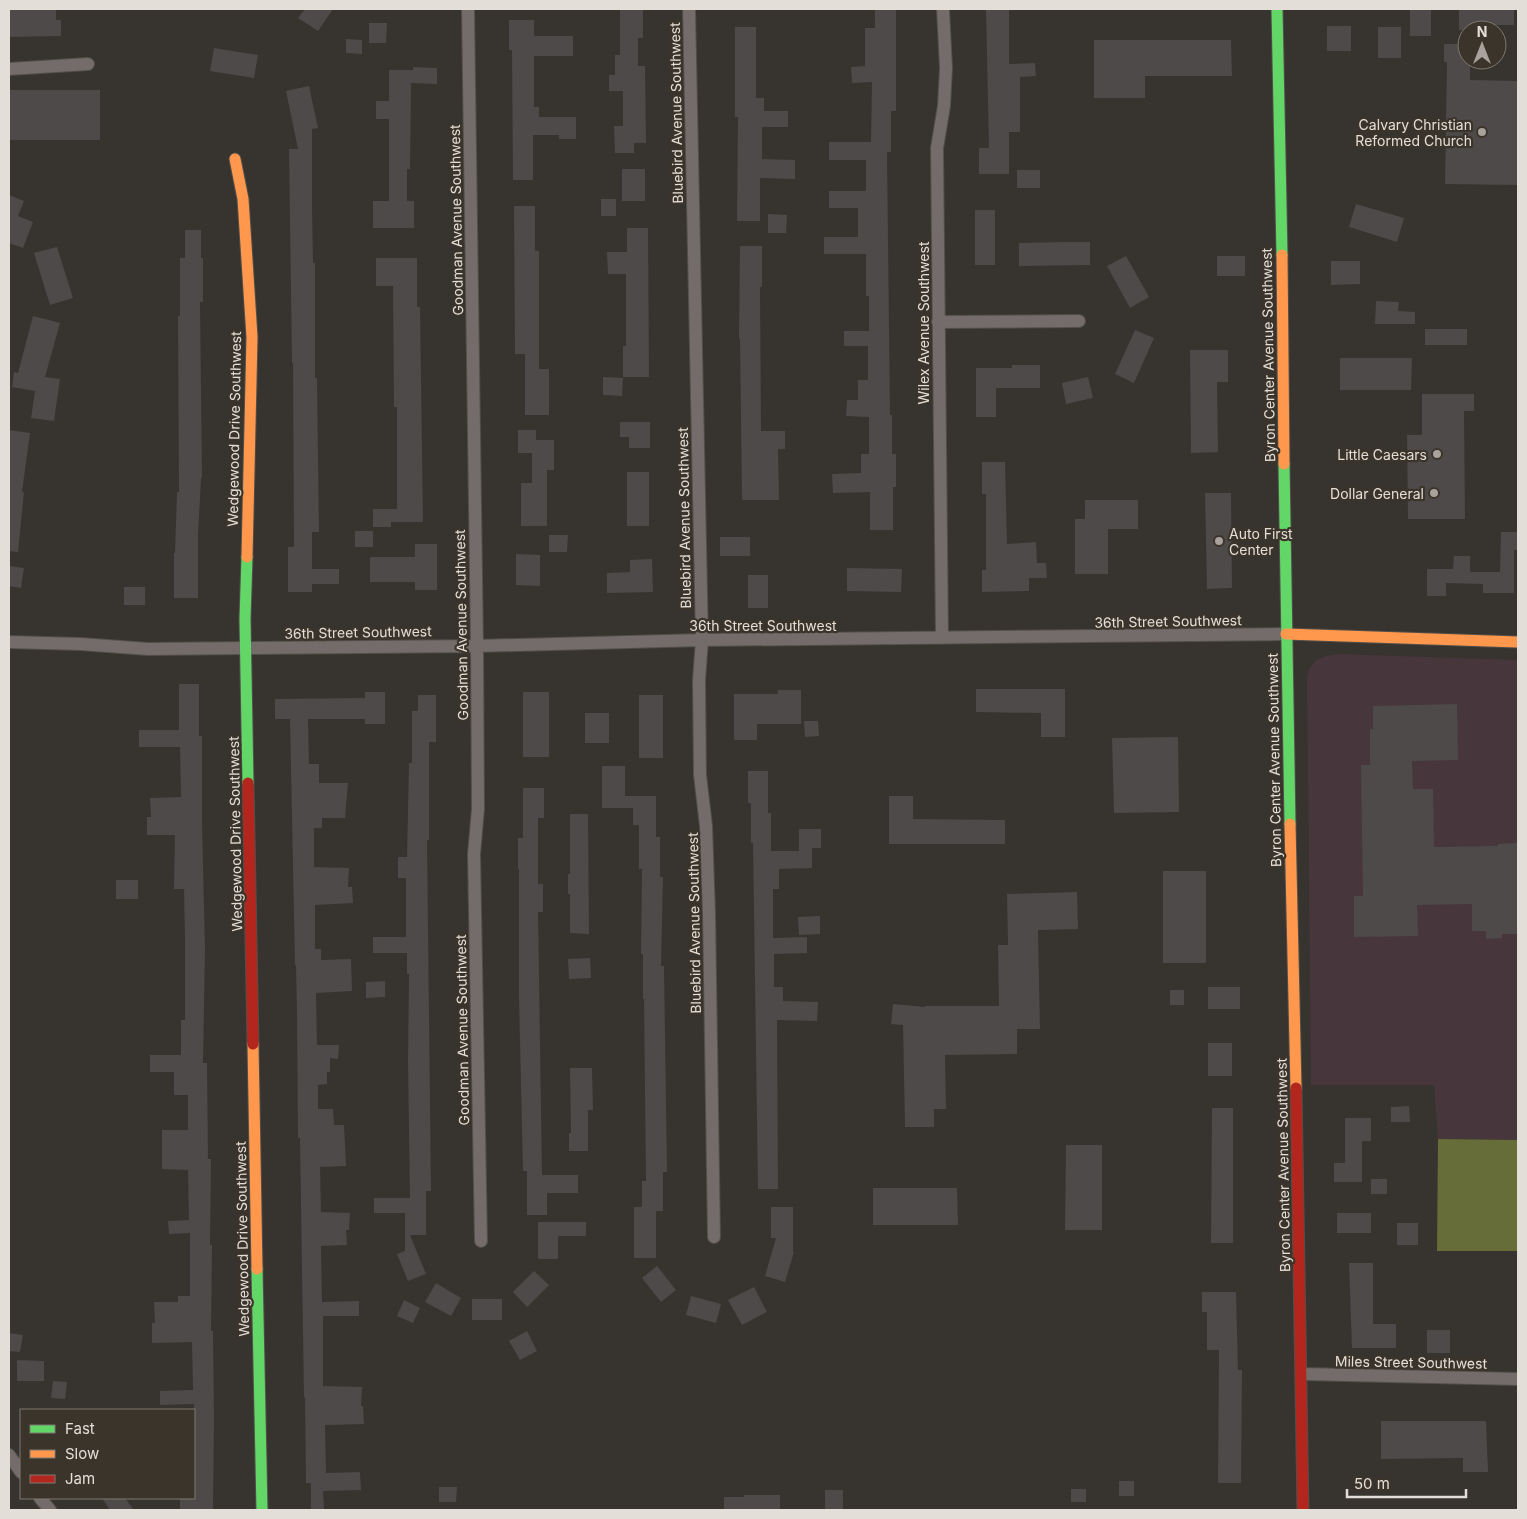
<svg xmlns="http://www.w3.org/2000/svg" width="1527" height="1519" font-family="Inter,sans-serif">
	<rect width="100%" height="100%" fill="#37332e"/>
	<path fill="#47363c" d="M1339,654l179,6v480l-80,-1 -4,-54h-123l-4,-409 2,-7 7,-9 10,-4z"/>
	<path fill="#676d38" d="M1438,1139l80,1v111h-81z"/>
	<path fill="#4e4a49" d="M9,9h47v11h5v16l-52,1z
		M305,9h28l-15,22 -20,-13z
		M620,9h23v29h-5v28h7l1,77h-12v10h-19l-1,-27h9v-35h-14v-16h6v-20h5z
		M875,9h21v102h-5v41h-4l3,263h2v39h4v33h-3v43h-23v-38l-37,1 -1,-19 29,-1v-19h8v-37l-23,-1 1,-16h11v-20h10v-34h-24v-15h25v-35h-3v-42h-42v-17h34v-29h-29v-17h37v-31h-37v-18h42l1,-60 -20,1 -1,-16 14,-1v-38h10z
		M986,9h23v55l26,-1 1,13 -16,1v55h-11v42h-30v-26h10z
		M1410,9h21v27h-21z
		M1459,9h55v16h-34v5h-21z
		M509,20h25v16h39v20h-39v51h5v10h37v22h-17v-4h-26v45h-20l-1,-130h-3z
		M369,23h18l-1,20h-17z
		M1327,26h24v25h-24z
		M735,27h21v71h8v13h24v16h-26v32l33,1v19l-35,-1v43h-23l1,-104h-3z
		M1378,27h23v31h-23z
		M346,39l16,1v14l-16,-1z
		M1094,40h137l1,36h-87v22h-51z
		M1444,44h23v16h3v20l48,1v104l-73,-1 2,-122h-3z
		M214,48l44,7 -4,23 -44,-7z
		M413,67l24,1v16l-26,-1 -1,86h-3v32h7v27h-41v-27h16v-82h-13v-18h13v-31h24z
		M309,86l9,42 -6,1v77l1,57h2v115h2l2,154h-7v37h27v15h-27v8h-24v-45h6l-1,-184h-1l-3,-214h9l-12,-58z
		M10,90h90v50h-90z
		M622,169h23v32h-23z
		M1017,170h23v18h-23z
		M9,195l15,6 -6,15 15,6 -10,26 -14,-5z
		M601,199h15v17h-15z
		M1356,204l48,14 -7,24 -48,-15z
		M514,206h21v45h4v118h10v46h-24v-61h-10z
		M975,210h20v55h-20z
		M768,214l19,1 -1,18h-18z
		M627,228h21l1,149h-26v-31h3v-72h-18l-1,-22h20z
		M185,230h16v28h2v44h-3l2,176h-1l-3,58v62h-24v-45h1l2,-61h2l-1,-176h2v-58h5z
		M1063,242h27v23l-71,1v-23z
		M740,246h22v41h-2l1,144h24v18h-7l1,51h-37l-2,-161h-1z
		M57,247l16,51 -23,7 -16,-52z
		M1126,256l23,41 -19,11 -23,-42z
		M1217,256h28v20h-28z
		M376,258h41v49h3l3,215h-32v5h-18v-18h24v-102h-3l-1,-121h-17z
		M1331,261h29v23l-29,1z
		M1376,301l23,1 -1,9 17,1v12h-40z
		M33,316l27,7 -15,54 15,2 -6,42 -23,-3 4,-27 -23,-4 2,-15 4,1z
		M1425,329h42v16h-42z
		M1135,330l19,8 -20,45 -19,-9z
		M1190,350h38v32h-11l1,70 -27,1z
		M1340,358h72l-1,32h-71z
		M1012,365h28v23h-44v29h-20v-49h36z
		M603,377l20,1 -1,18 -19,-1z
		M1088,377l5,21 -27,6 -4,-21z
		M1422,394h52v17h-10l1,108h-57l-1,-84h15z
		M620,422h30v26h-21v-11h-9z
		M9,430l21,3 -8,59h2l-6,60 -9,-1z
		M518,430h18v10h18v30h-7v56h-26v-43h11v-30h-14z
		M982,462h23l2,82 29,-2 1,21h9l1,15h-18v13l-47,1v-22h4v-76h-4z
		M627,472h22v54h-22z
		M1205,493h26l1,95 -25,1z
		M1085,500h53v29h-30v45h-33v-55h10z
		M355,531h18v16h-18z
		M1501,532h17v18h-4v43h-31v-9l-37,-1v13h-19v-27h26l1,-13h16v16h30z
		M549,535h19l-1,17h-18z
		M720,537h30v19h-30z
		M415,544h22v46h-22v-8h-45v-25h45z
		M516,554l24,1v31l-24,-1z
		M652,559l1,33 -46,1v-20l23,-1v-12z
		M9,566l15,2 -3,20 -12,-2z
		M847,568l55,1 -1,23 -54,-1z
		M748,575h20v33h-20z
		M124,587h21v18h-21z
		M179,684h20v52h3v88l3,125 -2,114h4l1,96h3l-1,86h2l-1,86h2l1,86 -1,93h-33v-12h15l-1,-94 -34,1v-14l33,-1 -1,-48 -40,1v-20h3l-1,-21h24v-6h12v-63l-21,1 -1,-13 21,-1 -1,-50 -26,-1v-39h26v-35h-14v-23h-24v-17h31v-35h4v-81l-1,-50h-10l1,-54h-28v-18h4l-1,-19 31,-1 -1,-50h-41v-17h40z
		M976,689h89v48h-24v-24l-65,-1z
		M778,690h23v34h-44v16h-23v-46h44z
		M365,692h20v32h-20v-5h-57l1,45h10v19h29l-3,35h-23v10h-8v39l35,1 -1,19h4l1,16 -38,2v44h6v11l30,-1 1,32 -36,2 1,52h22l-1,14 -8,-1v14h-3v12l-9,1v24h15l1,16h10l2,41 -26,1 1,45 29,1 -1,17h-3l1,15 -26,1 1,56 37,-1v15h-36v70l39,1 -1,19h2l1,18 -39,1 1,48 34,-1 1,18 -38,1 1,19h-13v-27h-5l-1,-86h-1l-4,-259h-2l-1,-124 -1,-49h-1l-5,-246h-15v-20l90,-1z
		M523,692h26v65h-26z
		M418,695h18v47h-7v98h-2l4,351h-5v44h-16l16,39 -18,7 -11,-27 8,-3v-38h-31v-15h36l-2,-136 1,-88h-2v-21h-34v-16h33v-59h-8v-21h9l2,-94h3v-52h6z
		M639,695h24v63h-24z
		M1457,704l1,56 -46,1 1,28h20l1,58 64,-1v-2l20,-1v91h-16v4l-16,1v-8h-14v-27l-55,1 1,31 -64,1v-41h9l-2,-131h9v-36h3v-23z
		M585,713h24v30h-24z
		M804,721h14l1,15 -14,1z
		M1178,737l1,75 -65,1 -2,-75z
		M602,766h23v30h31v41h4v40h3l-2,89h3l3,206h-4v39h-7v47h-22v-51h8v-26h4l-2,-182h-1v-45h-2l1,-85h-3v-44h-6v-17h-31z
		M748,771h20v42h3v38h28v-22h22v19h-9v20l-33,1v20h-6v49l34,-1v16l-33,1v33h9v14l35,1 -1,19 -40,-1 1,169h-20l-5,-346h-2v-40h-3z
		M523,788h21v30h-6v66h5v28h-5l4,263h36v18h-31v22h-20v-44h-4l-4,-173v-129h-1v-31h5z
		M889,796h24v23l92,1v24h-116z
		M570,814h18l1,120 -19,-1v-39h-2v-20h2z
		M1163,871h43v92h-43z
		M116,880h22v19h-22z
		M1077,892l1,37 -40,1 2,99h-23v25l-72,1 1,54h-12v18h-29l-2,-102 -12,-1 2,-20 32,3v-1h74l-1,-61h10l-1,-51z
		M820,916v18l-21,1 -1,-18z
		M590,958l1,20 -22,1 -1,-20z
		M385,981v16l-19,1v-16z
		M1208,987h32v22h-32z
		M1170,990h14v15h-14z
		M1208,1043h24v33h-24z
		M570,1068h22l1,42h-5v41h-19v-18h2z
		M1409,1106l1,16h-19v-15z
		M1212,1108h21v135h-22z
		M1345,1118h26v23h-9v41h-28v-19h11z
		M1066,1145h36v85h-37z
		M1371,1179h16v15h-16z
		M873,1188h84l1,37h-85z
		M771,1207h22v45h1l-9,30 -20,-6 11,-38h-5z
		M1337,1213h34v20h-34z
		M538,1222h48v14h-28v23h-20z
		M1397,1223h21v22h-21z
		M1349,1263h24v61h23v24h-44z
		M657,1266l19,24 -15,12 -19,-24z
		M534,1271l15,14 -22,22 -14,-15z
		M436,1283l25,15 -10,18 -26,-14z
		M754,1287l13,25 -25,13 -14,-25z
		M1202,1292h34l2,78h4l-1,113h-23l1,-133h-12v-38h-5z
		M691,1296l30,8 -5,19 -30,-8z
		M472,1299h30v21h-30z
		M404,1300l16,8 -7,15 -16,-7z
		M1427,1330h23v23h-23z
		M527,1331l10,20 -17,9 -11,-19z
		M9,1333l14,2 -3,17 -11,-1z
		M17,1360l27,1v20h-27z
		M53,1381l14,1 -2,17 -14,-1z
		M1381,1421h105l2,51h-25v-14l-82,1z
		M1119,1481h15v15h-15z
		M439,1487h18l-1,15h-17z
		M1071,1489h15v13h-15z
		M825,1490h18v20h-18z
		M744,1495h36v15h-56v-13h20z
		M102,1498h23l9,12h-24z"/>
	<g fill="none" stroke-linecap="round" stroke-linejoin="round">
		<g stroke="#524f4a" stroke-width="14">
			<path id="street" d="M468,9l9,637 1,163 -4,45 7,387
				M689,9l13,631 -3,40 1,95 6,51 3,87 5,324
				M9,69l79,-5
				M938,322l141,-1
				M942,638l-5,-490 7,-42 2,-38 -3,-59
				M9,642l71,2 68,5 99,-1 230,-2 225,-6 584,-6
				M1303,1374l215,5
				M9,1455l12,17
				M40,1498l10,12"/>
		</g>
		<g stroke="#524f4a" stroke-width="13">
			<path id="fast" d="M1277,9l5,246
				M1284,464l6,360
				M247,557l-2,62 3,164
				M257,1269l5,241"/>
		</g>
		<g stroke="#524f4a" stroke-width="13">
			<path id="slow" d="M235,159l8,40 9,138 -5,220
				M1282,255l2,209
				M1286,634l232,8
				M1290,824l6,264
				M253,1044l4,225"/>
		</g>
		<g stroke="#524f4a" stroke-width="13">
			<path id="jam" d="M248,783l5,261
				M1296,1088l7,422"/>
		</g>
		<use href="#street" stroke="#746c6a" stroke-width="12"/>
		<use href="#fast" stroke="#63d668" stroke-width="11"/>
		<use href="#slow" stroke="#ff974d" stroke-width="11"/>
		<use href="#jam" stroke="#b3261e" stroke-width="11"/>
	</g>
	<g fill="#a7a39c" stroke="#3b342a" stroke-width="2">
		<circle cx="1482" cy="132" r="5"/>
		<circle cx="1437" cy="454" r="5"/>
		<circle cx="1434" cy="493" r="5"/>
		<circle cx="1219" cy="541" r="5"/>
	</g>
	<g text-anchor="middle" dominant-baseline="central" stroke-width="4.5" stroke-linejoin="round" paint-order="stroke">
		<g font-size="14" fill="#e3dfd8" stroke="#3b342a">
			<text transform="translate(676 113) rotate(-91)">Bluebird Avenue Southwest</text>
			<text transform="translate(456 220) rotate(-91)">Goodman Avenue Southwest</text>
			<text transform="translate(923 323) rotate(-90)">Wilex Avenue Southwest</text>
			<text transform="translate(1268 355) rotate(-91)">Byron Center Avenue Southwest</text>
			<text transform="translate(234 429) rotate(-89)">Wedgewood Drive Southwest</text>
			<text transform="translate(684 518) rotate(-91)">Bluebird Avenue Southwest</text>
			<text transform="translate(1168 621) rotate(-1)">36th Street Southwest</text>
			<text transform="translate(461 625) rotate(-91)">Goodman Avenue Southwest</text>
			<text x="763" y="625">36th Street Southwest</text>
			<text transform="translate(358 632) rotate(-1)">36th Street Southwest</text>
			<text transform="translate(1274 760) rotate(-91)">Byron Center Avenue Southwest</text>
			<text transform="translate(235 834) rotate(-91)">Wedgewood Drive Southwest</text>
			<text transform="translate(694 923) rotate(-91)">Bluebird Avenue Southwest</text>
			<text transform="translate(462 1030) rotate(-91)">Goodman Avenue Southwest</text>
			<text transform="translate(1283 1165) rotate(-91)">Byron Center Avenue Southwest</text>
			<text transform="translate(242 1239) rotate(-91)">Wedgewood Drive Southwest</text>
			<text transform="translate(1411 1362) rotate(1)">Miles Street Southwest</text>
		</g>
		<g font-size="14" fill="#e3dfd8" stroke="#3b342a" text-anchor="end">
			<text x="1472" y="124">Calvary Christian<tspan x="1472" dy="16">Reformed Church</tspan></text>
			<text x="1427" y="454">Little Caesars</text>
			<text x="1424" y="493">Dollar General</text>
			<text x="1229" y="533" text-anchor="start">Auto First<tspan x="1229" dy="16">Center</tspan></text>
		</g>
	</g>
	<rect width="1527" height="1519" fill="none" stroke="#e3dfd8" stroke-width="20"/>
	<rect x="20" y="1409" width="175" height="90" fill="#3b342a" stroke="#7e7870"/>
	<rect x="30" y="1425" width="25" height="8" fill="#63d668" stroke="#7e7870"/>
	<text x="65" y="1434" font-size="15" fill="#e3dfd8">Fast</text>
	<rect x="30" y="1450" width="25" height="8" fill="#ff974d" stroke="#7e7870"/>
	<text x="65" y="1459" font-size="15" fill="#e3dfd8">Slow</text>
	<rect x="30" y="1475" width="25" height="8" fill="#b3261e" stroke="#7e7870"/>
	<text x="65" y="1484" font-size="15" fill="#e3dfd8">Jam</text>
	<g transform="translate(1482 45)"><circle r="24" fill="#3b342a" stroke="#7e7870"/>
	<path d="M0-4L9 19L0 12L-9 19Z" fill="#a7a39c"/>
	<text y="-8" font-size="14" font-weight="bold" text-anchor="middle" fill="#e3dfd8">N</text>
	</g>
	<path d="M1347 1489v8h119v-8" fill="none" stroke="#e3dfd8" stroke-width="2.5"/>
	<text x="1354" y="1489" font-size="15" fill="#e3dfd8" stroke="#3b342a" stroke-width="4" paint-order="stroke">50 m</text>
</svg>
